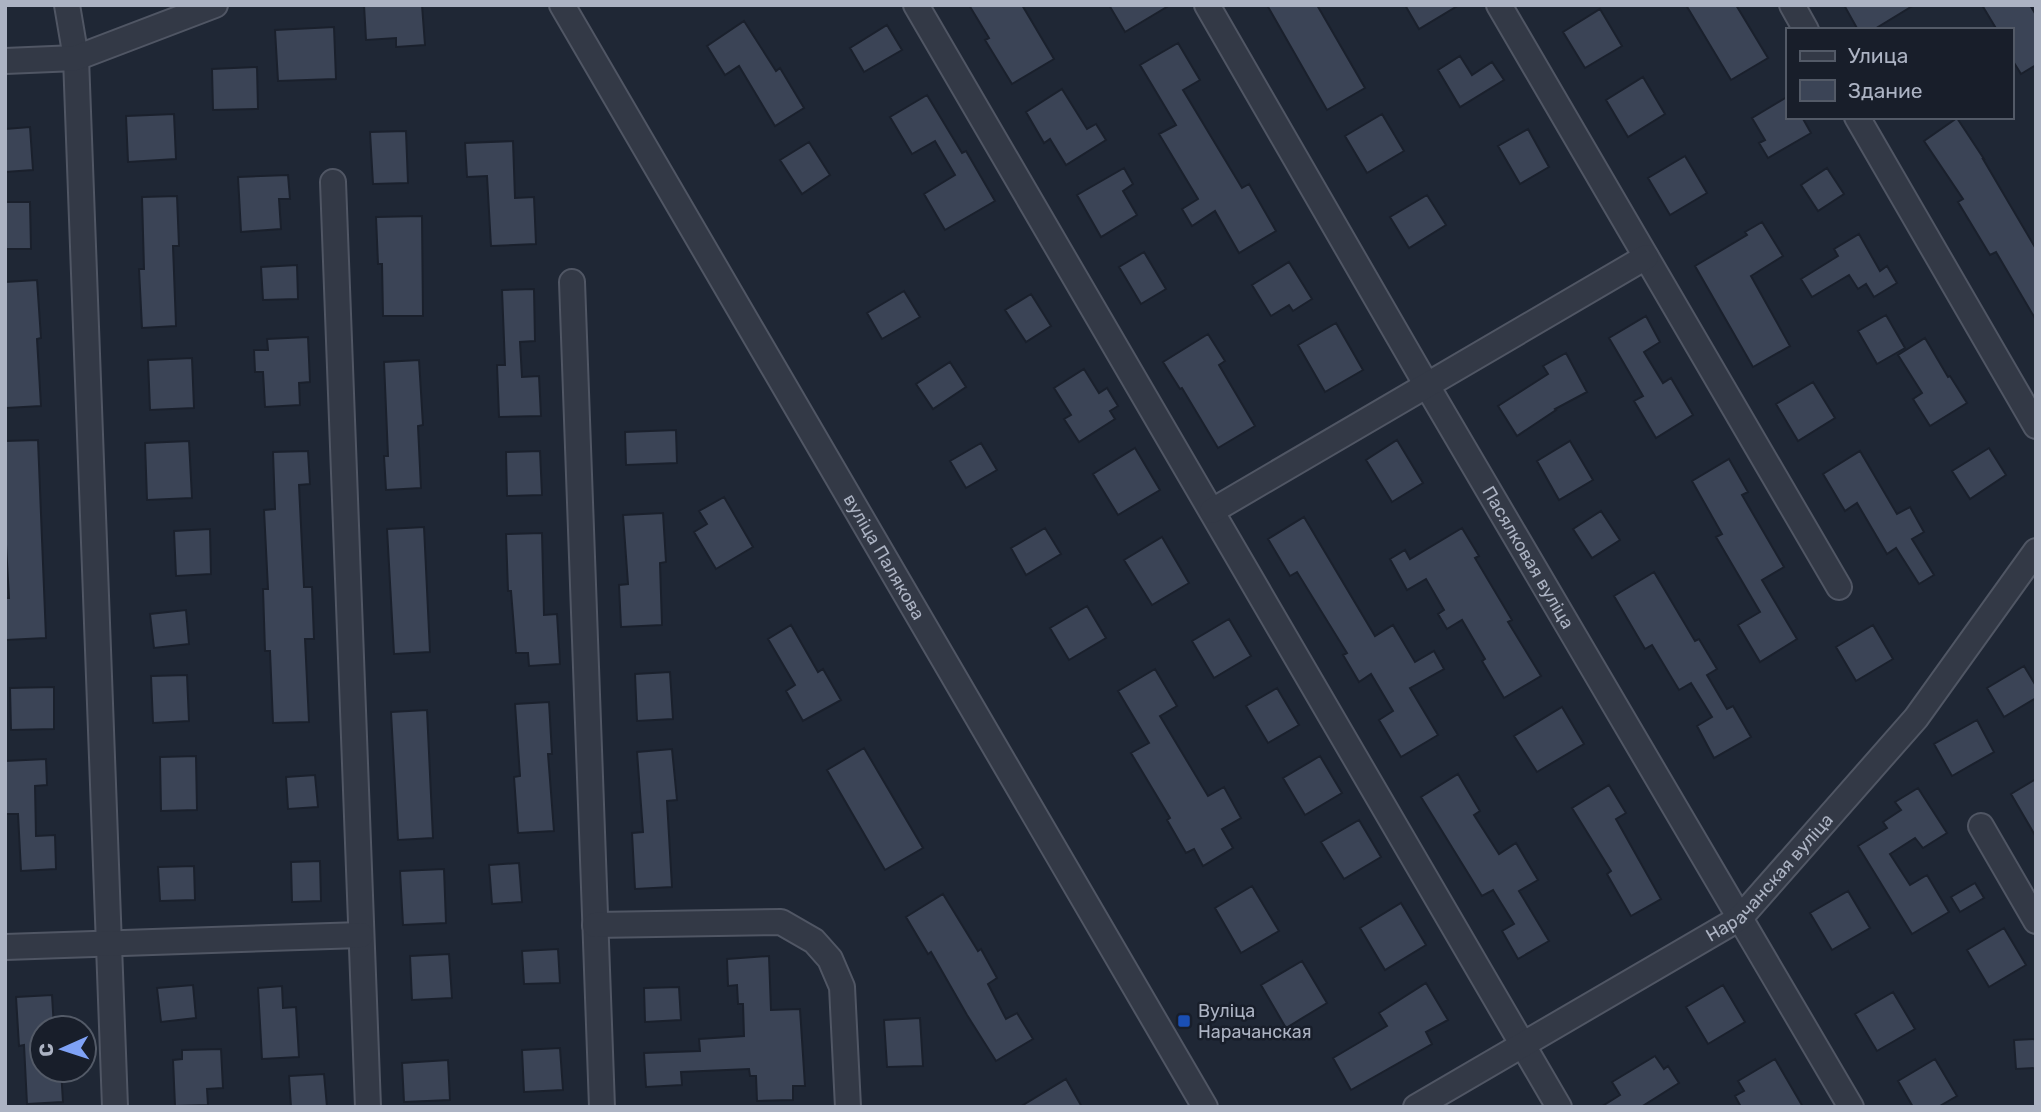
<svg xmlns="http://www.w3.org/2000/svg" width="2041" height="1112" font-family="Rubik,sans-serif">
	<rect width="100%" height="100%" fill="#1f2735"/>
	<path fill="#3b4456" stroke="#1a202c" stroke-width="2" d="M364,5h58l3,40 -29,2v-9l-30,2z
		M969,5h53l32,54 -42,25 -27,-44 4,-2z
		M1109,5h61l-45,27z
		M1267,5h50l48,83 -38,22z
		M1405,5h54l-40,24z
		M1686,5h50l32,53 -37,22z
		M1844,5h70l-41,25h-15z
		M1982,5h48l6,10v50l-15,9 -10,-16v-28h-14z
		M1600,9l22,37 -37,22 -22,-36z
		M744,21l32,50 4,-3 24,40 -29,18 -36,-60 -14,9 -18,-29z
		M887,25l15,25 -38,22 -14,-24z
		M334,27l2,52 -58,2 -3,-51z
		M1178,43l22,37 -17,10 59,98 7,-4 27,47 -37,22 -24,-42 -23,15 -10,-17 16,-10 -39,-65 17,-9 -36,-60z
		M1460,56l12,19 20,-13 12,18 -44,27 -22,-37z
		M257,67l1,42 -45,1 -1,-41z
		M1643,77l22,37 -37,23 -22,-37z
		M1062,89l25,40 9,-5 10,16 -40,25 -16,-26 -6,4 -18,-31z
		M927,95l35,58 4,-2 29,50 -50,29 -21,-36 31,-19 -20,-34 -23,13 -22,-37z
		M1787,97v20h15l9,16 -43,25 -9,-15 6,-3 -13,-22z
		M174,114l2,45 -48,3 -2,-46z
		M1382,114l22,37 -37,22 -22,-37z
		M1957,118l27,41h-1l53,90v71l-40,-68 -6,3 -32,-53 5,-3 -39,-58z
		M30,127l3,43 -28,2v-43z
		M1528,129l21,38 -29,17 -22,-38z
		M406,131l2,52 -35,1 -3,-52z
		M513,141l2,57 19,-1 2,47 -45,2 -4,-70 -20,1 -2,-34z
		M809,142l21,33 -28,19 -22,-34z
		M1685,156l22,37 -37,22 -22,-37z
		M1124,168l9,16 -10,7 14,24 -36,22 -24,-42z
		M1827,168l17,26 -26,17 -17,-26z
		M288,175l2,24h-11l2,30 -40,3 -3,-55z
		M1427,195l19,30 -37,23 -19,-31z
		M177,196l2,50h-6l3,80 -34,2 -3,-59h5l-2,-72z
		M5,202h25l1,47h-26z
		M422,216l1,100h-40l-1,-52h-4l-2,-47z
		M1762,222l21,34 -32,20 39,70 -37,21 -58,-101 52,-31 -2,-3z
		M1859,234l21,37 7,-5 10,17 -23,14 -8,-13 -8,5 -9,-14 -37,22 -11,-18 37,-23 -4,-7z
		M1144,252l22,37 -25,15 -22,-37z
		M1289,262l23,37 -19,12 -4,-6 -18,11 -19,-31z
		M297,265l1,34 -35,1 -2,-33z
		M37,280l4,58 -4,1 4,67 -35,2 -1,-126z
		M534,289l1,52 -15,1 2,35 17,-1 2,40 -42,1 -2,-52h8l-3,-75z
		M904,291l16,26 -38,22 -15,-26z
		M1031,294l20,32 -25,16 -21,-32z
		M1886,315l19,33 -28,16 -19,-33z
		M1646,316l14,26 -16,10 19,31 8,-5 22,37 -37,23 -22,-37 9,-5 -34,-58z
		M1336,323l27,47 -38,22 -27,-47z
		M1208,334l17,27 -6,4 36,61 -37,22 -36,-60 -2,1 -17,-27z
		M308,337l2,45 -11,1 1,22 -35,2 -2,-35h-8l-1,-22h14l-1,-11z
		M1925,338l23,39 2,-1 17,27 -37,23 -17,-27 9,-6 -24,-38z
		M1566,353l21,39 -32,17 1,1 -39,26 -19,-30 50,-32 -5,-8z
		M192,358l2,50 -44,2 -2,-50z
		M419,360l4,65 -5,1 3,62 -35,2 -2,-34h4l-4,-94z
		M950,362l16,25 -33,22 -17,-25z
		M1084,369l15,24 8,-5 11,18 -8,5 5,8 -36,23 -15,-23 7,-4 -17,-27z
		M1813,382l22,36 -37,23 -22,-37z
		M676,430l1,33 -51,2 -1,-33z
		M38,440l8,198 -40,2 -1,-42h4l-4,-71v-86z
		M1397,440l26,43 -31,19 -26,-42z
		M189,441l3,57 -45,2 -2,-57z
		M1570,441l23,39 -34,20 -22,-39z
		M981,443l16,27 -31,18 -16,-27z
		M1135,448l25,42 -42,25 -25,-41z
		M1989,448l17,27 -36,24 -18,-28z
		M308,451l2,33 -11,1 5,102h8l2,52h-9l4,83 -36,1 -3,-72h-5l-2,-62h5l-4,-79 11,-1 -2,-57z
		M540,451l2,44 -35,1 -1,-44z
		M1860,451l37,63 13,-7 14,25 -12,7 22,36 -15,9 -23,-36 -9,6 -30,-51 -12,8 -22,-37z
		M1729,459l19,33 -6,3 42,72 -22,13 35,59 -37,23 -22,-37 22,-13 -44,-75 6,-3 -30,-53z
		M724,497l29,50 -37,22 -22,-37 13,-8 -8,-13z
		M1601,511l19,29 -28,18 -19,-29z
		M663,513l3,49 -6,1 2,62 -41,2 -2,-42 9,-1 -5,-69z
		M1304,517l71,119 18,-11 22,37 19,-11 10,18 -34,19 28,47 -37,22 -22,-37 14,-9 -22,-37 -12,8 -16,-27 4,-2 -50,-81 -7,4 -22,-37z
		M424,527l6,125 -36,2 -7,-125z
		M1045,528l16,26 -35,21 -15,-27z
		M1462,528l17,28 -4,2 37,62 -4,2 33,54 -37,22 -22,-37 3,-2 -23,-39 -15,9 -9,-15 6,-4 -18,-31 -19,11 -17,-31 15,-9 5,9z
		M210,529l1,45 -35,2 -2,-45z
		M542,533l2,82 13,-1 3,50 -31,2 -1,-13h-12l-5,-62h-3l-2,-57z
		M1162,537l27,46 -37,22 -28,-45z
		M1654,572l41,69 4,-2 18,30 -10,6 20,34 6,-3 18,31 -37,21 -17,-32 15,-9 -21,-34 -12,7 -27,-45 -7,4 -31,-53z
		M1087,606l19,32 -37,22 -19,-32z
		M186,610l3,34 -35,4 -4,-34z
		M1229,619l22,37 -37,22 -22,-37z
		M791,625l27,47 5,-3 18,31 -38,21 -17,-30 9,-6 -27,-46z
		M1873,625l20,34 -37,22 -20,-34z
		M2024,666l12,20v12l-32,19 -17,-29z
		M1155,669l22,37 -17,10 48,80 16,-9 17,31 -19,11 11,19 -30,18 -9,-17 -8,4 -19,-33 3,-2 -39,-65 18,-10 -31,-52z
		M670,672l3,47 -36,2 -2,-47z
		M187,675l2,46 -36,2 -2,-47z
		M54,687v42l-43,1 -1,-42z
		M1277,688l22,37 -31,18 -22,-37z
		M549,702l3,52h-4l6,77 -36,2 -4,-56 6,-1 -5,-72z
		M1562,707l22,37 -47,28 -23,-36z
		M427,710l6,128 -35,2 -7,-128z
		M1977,720l17,32 -42,24 -18,-32z
		M864,748l59,100 -38,22 -58,-100z
		M672,749l5,51 -10,1 5,86 -37,2 -3,-56 11,-1 -6,-80z
		M196,756l1,54 -36,1 -1,-54z
		M1320,756l22,37 -37,22 -22,-37z
		M46,759l1,26 -12,1 1,50 19,-1 1,34 -35,2 -3,-57h-13v-53z
		M1458,774l22,37 -6,4 25,39 17,-11 22,37 -19,11 30,50 -31,18 -16,-28 12,-7 -21,-34 -11,6 -61,-99z
		M315,775l3,32 -30,2 -2,-32z
		M2036,779v58l-25,-43z
		M1609,785l17,28 -10,6 45,80 -30,17 -24,-42 4,-3 -39,-63z
		M1918,788l29,45 -24,15 -8,-10 -25,16 20,31 17,-10 22,37 -37,22 -54,-88 29,-18 -4,-6 18,-12 -6,-8z
		M1359,820l22,37 -37,22 -23,-37z
		M320,861l1,40 -29,1 -1,-40z
		M519,863l3,39 -30,2 -3,-39z
		M194,866l1,34 -35,1 -2,-34z
		M444,869l2,54 -43,2 -3,-54z
		M1975,883l9,15 -24,14 -9,-15z
		M1252,886l27,45 -38,22 -26,-45z
		M1848,891l22,37 -38,22 -22,-37z
		M943,894l35,57 3,-2 16,29 -9,6 18,35 11,-6 16,26 -37,22 -29,-46 -36,-63 -3,2 -22,-37z
		M1401,903l25,42 -41,25 -25,-42z
		M2004,928l22,37 -37,22 -22,-37z
		M558,949l2,34 -36,1 -2,-33z
		M449,954l3,44 -40,2 -2,-44z
		M769,956l2,54 29,-1 5,77h-12v14l-36,1 -1,-25h-6l-1,-7 -68,3 1,13 -36,2 -2,-34 56,-2 -1,-12 45,-3 -1,-32h-5l-1,-19 -9,1 -1,-27z
		M1302,961l25,42 -41,25 -25,-43z
		M1426,983l22,37 -22,12 6,12 -81,46 -18,-32 54,-32 -8,-13z
		M193,985l3,33 -35,4 -4,-34z
		M1723,985l22,37 -37,22 -22,-37z
		M282,986l1,22 13,-1 3,50 -37,2 -4,-71z
		M679,987l2,33 -36,2 -1,-34z
		M1893,992l22,37 -38,22 -22,-37z
		M52,995l2,33h-12v42h19l2,32 -36,2 -3,-59 -5,1 -3,-49z
		M920,1018l3,48 -36,1 -3,-47z
		M2036,1039v29l-20,1 -2,-29z
		M560,1048l3,42 -39,2 -2,-42z
		M221,1049l2,39 -16,1 1,16 -33,1 -2,-46 9,-1v-9z
		M1655,1056l9,13 4,-3 11,17 -38,24h-40l19,-12 -8,-13z
		M1775,1059l28,48h-62l-6,-11 9,-5 -6,-10z
		M1935,1059l22,37 -19,11h-25l-15,-26z
		M448,1060l2,40 -46,2 -2,-39z
		M324,1074l3,33h-36l-2,-31z
		M1066,1079l16,28h-62z"/>
	<g fill="none" stroke-linecap="round" stroke-linejoin="round">
		<g stroke="#505664" stroke-width="28">
			<g id="minor">
				<path d="M67,5l9,53 39,1049"/>
				<path id="s1" d="M562,5l643,1102"/>
				<path d="M916,5l643,1102"/>
				<path id="s2" d="M1207,5l219,379 425,723"/>
				<path d="M1499,5l340,582"/>
				<path d="M1792,5l14,25"/>
				<path d="M5,61l71,-3 139,-53"/>
				<path d="M1857,117l179,309"/>
				<path d="M333,182l35,925"/>
				<path d="M572,282l30,825"/>
				<path d="M1212,511l434,-254"/>
				<path d="M1981,826l55,95"/>
				<path d="M595,925l186,-3 33,19 16,18 12,28 6,120"/>
				<path d="M5,947l356,-12"/>
				<path id="s3" d="M1416,1107l324,-189 176,-200 120,-167"/>
			</g>
		</g>
		<use href="#minor" stroke="#333946" stroke-width="24"/>
	</g>
	<rect fill="#1a4fb4" stroke="#181e2a" stroke-width="2.5" x="1177" y="1014" width="14" height="14" rx="3.5"/>
	<g text-anchor="middle" dominant-baseline="central" stroke-width="5" stroke-linejoin="round" paint-order="stroke">
		<g font-size="18" fill="#acb3c3" stroke="#181e2a">
			<text stroke="none"><textPath href="#s1" startOffset="639">вуліца Палякова</textPath></text>
			<text stroke="none"><textPath href="#s2" startOffset="639">Пасялковая вуліца</textPath></text>
			<text stroke="none"><textPath href="#s3" startOffset="424">Нарачанская вуліца</textPath></text>
		</g>
		<g font-size="18" fill="#acb3c3" stroke="#181e2a" text-anchor="start">
			<text x="1198" y="1011">Вуліца<tspan x="1198" dy="21">Нарачанская</tspan></text>
		</g>
	</g>
	<rect width="2041" height="1112" fill="none" stroke="#acb3c3" stroke-width="14"/>
	<rect x="1786" y="28" width="228" height="91" fill="#181e2a" stroke="#535a67" stroke-width="2"/>
	<rect x="1800" y="51" width="35" height="10" fill="#333946" stroke="#535a67" stroke-width="2"/>
	<text x="1848" y="63" font-size="21" fill="#acb3c3">Улица</text>
	<rect x="1800" y="80" width="35" height="21" fill="#3b4456" stroke="#535a67" stroke-width="2"/>
	<text x="1848" y="98" font-size="21" fill="#acb3c3">Здание</text>
	<g transform="translate(63 1049) rotate(267)"><circle r="33" fill="#181e2a" stroke="#535a67" stroke-width="2"/>
	<path d="M0-5L12 26L0 18L-12 26Z" fill="#7fa2f6"/>
	<text y="-10" font-size="19" font-weight="bold" text-anchor="middle" fill="#acb3c3">С</text>
	</g>
</svg>
